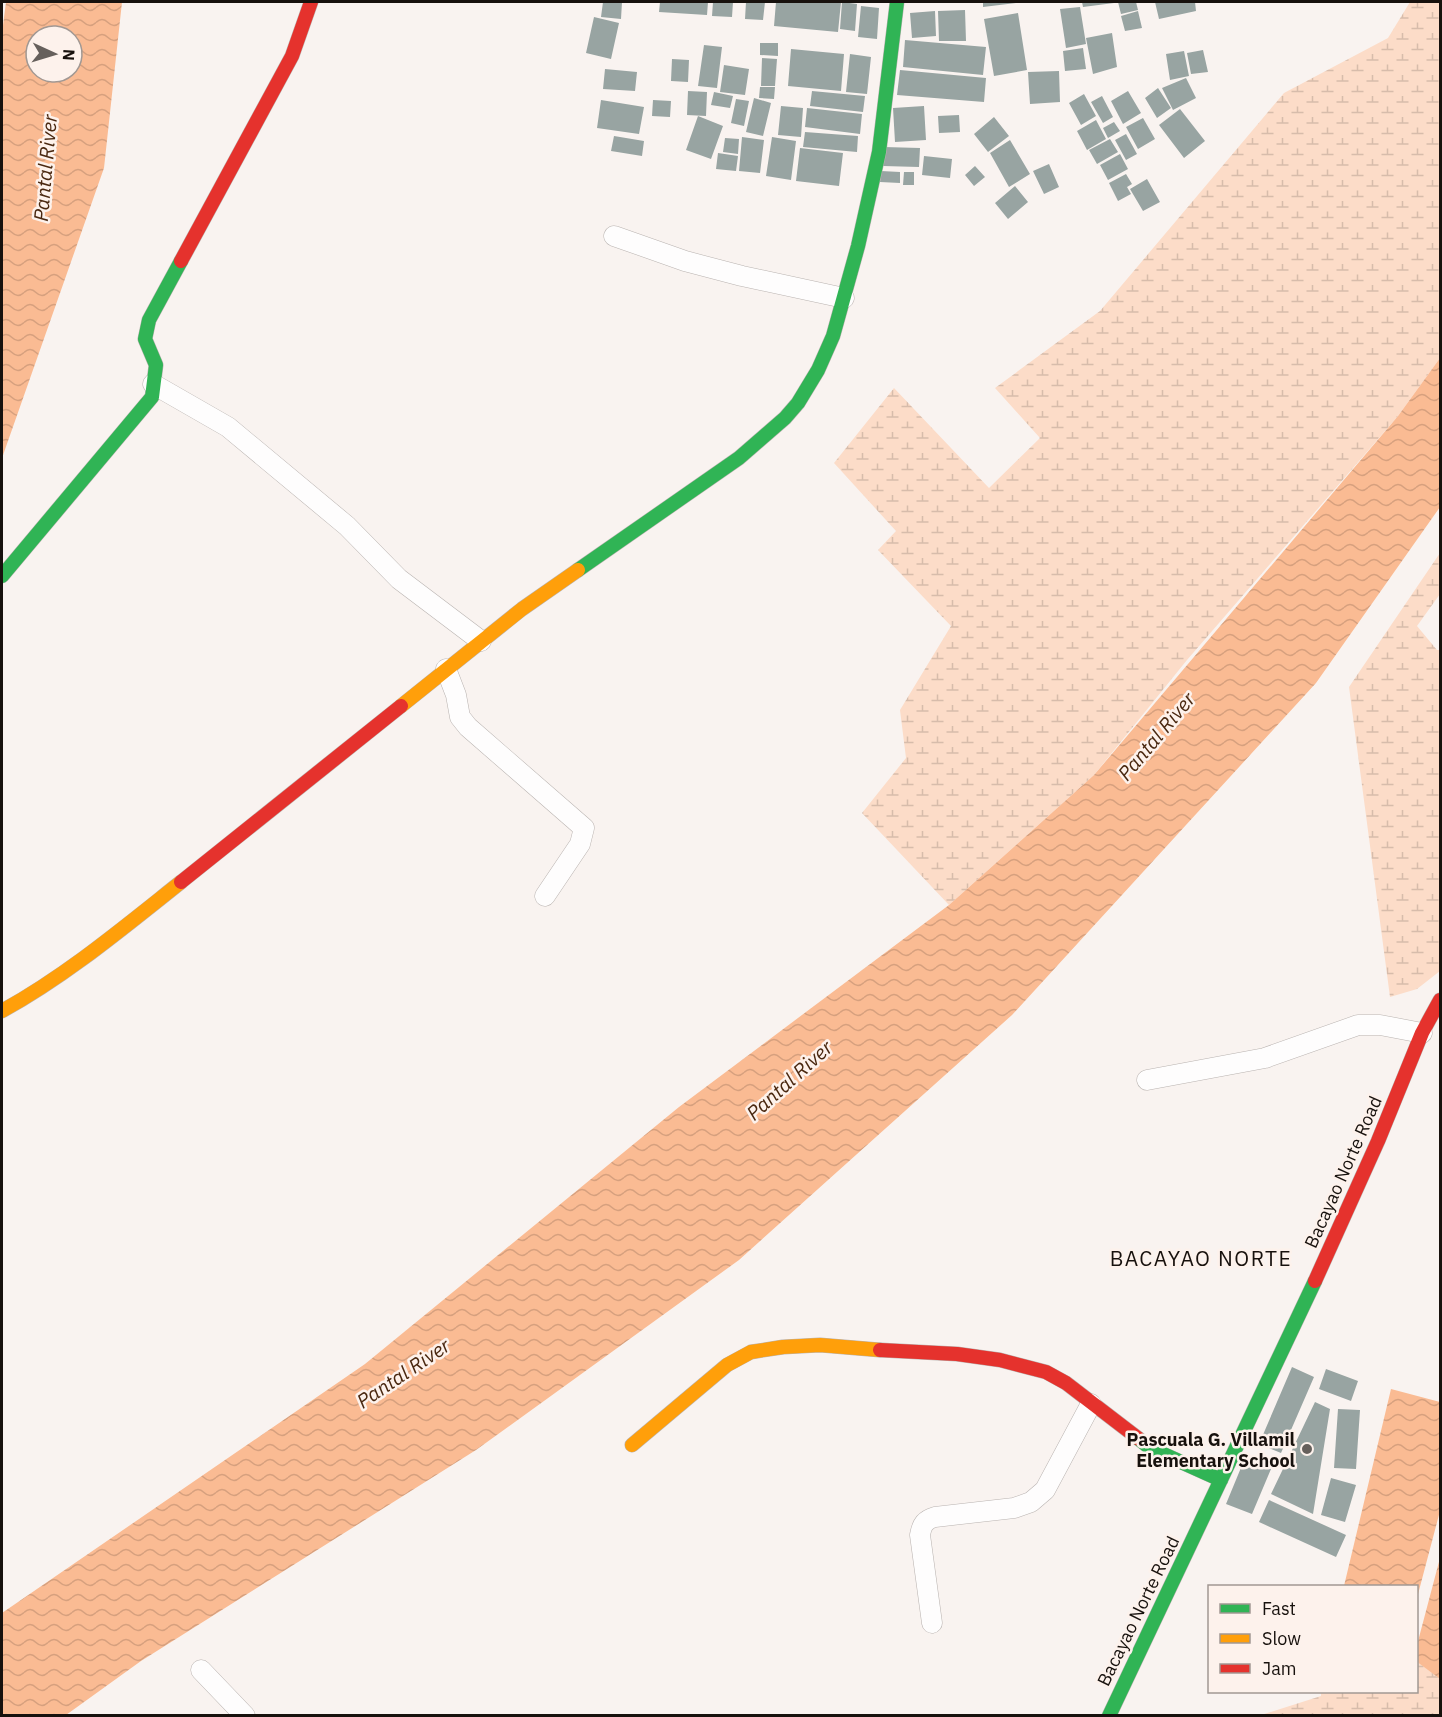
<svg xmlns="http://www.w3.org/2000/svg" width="1442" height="1717" font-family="'IBM Plex Sans',sans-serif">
	<defs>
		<pattern id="wetland-marsh" width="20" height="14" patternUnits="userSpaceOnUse" patternTransform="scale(1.5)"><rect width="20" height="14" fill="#fcdcc8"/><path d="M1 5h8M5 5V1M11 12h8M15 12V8" fill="none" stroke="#d7bcab"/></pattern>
		<pattern id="water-waves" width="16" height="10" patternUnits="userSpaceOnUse" patternTransform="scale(1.5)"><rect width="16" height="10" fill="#fabb93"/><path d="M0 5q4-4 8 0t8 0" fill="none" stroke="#d6a07e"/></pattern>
	</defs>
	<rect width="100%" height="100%" fill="#f9f3f0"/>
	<path fill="url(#wetland-marsh)" d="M1410,2h30v356l-42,58 -211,244 -93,115 -145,130 -87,-92 44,-55 -6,-48 51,-84 -73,-76 18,-19 -62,-68 60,-75 95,100 51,-50 -45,-50 105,-77 184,-218 104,-55z
		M1440,553v41l-23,32 20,24h3v321l-23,18 -27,8 -41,-310z
		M1417,1661l23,18v36h-179l60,-19v-4h95z"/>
	<path fill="url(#water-waves)" fill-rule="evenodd" d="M6,2h116l-18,166 -102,290v-425zM36,36h36v36h-36z
		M1440,358v149l-124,176 -304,332 -273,245 -263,190 -335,211 -75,54h-64v-102l363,-249 314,-257 270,-202 145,-130 304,-359z
		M1391,1389l49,13v109l-23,87 -1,-12h-72z
		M1440,1558v121l-24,-18 1,-16z"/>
	<path fill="#98a4a2" d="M603,2h19l-1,17 -20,-2z
		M660,2h48l-1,13 -48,-3z
		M713,2h20l-1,15 -20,-1z
		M746,2h19l-2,18 -18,-1z
		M776,2h65l-3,30 -64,-6z
		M842,2l15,2 -2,27 -15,-2z
		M983,2h32l1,1 -33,4z
		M1082,2h32v1l-31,4z
		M1118,2h18l2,8 -17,4z
		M1155,2h40l1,9 -37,8z
		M861,6l18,2 -2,31 -19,-2z
		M1080,7l6,37 -20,4 -6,-39z
		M965,10l1,31h-27l-1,-30z
		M935,11l1,25 -24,2 -2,-25z
		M1138,11l4,17 -17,3 -4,-15z
		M1018,13l9,57 -33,6 -10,-57z
		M594,17l25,6 -8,36 -25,-6z
		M1112,33l5,34 -24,7 -7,-36z
		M905,40l81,7 -3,28 -80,-8z
		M760,43h18v13l-18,-1z
		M704,45l18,2 -5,41 -19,-2z
		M1083,48l3,21 -21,2 -2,-20z
		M791,49l53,5 -3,37 -53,-5z
		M1203,50l5,22 -17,2 -4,-21z
		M1184,51l5,25 -19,4 -4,-26z
		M850,54l21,3 -4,37 -21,-2z
		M762,58l15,1 -2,27h-14z
		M672,59l17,1 -1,22 -17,-1z
		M724,65l25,4 -4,26 -25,-3z
		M605,69l32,3 -2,19 -32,-2z
		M900,70l86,8 -2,24 -87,-7z
		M1059,71l1,31 -30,2 -2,-32z
		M1186,78l10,20 -23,12 -11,-22z
		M760,87h15l-1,12 -15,-1z
		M1158,88l13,20 -14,10 -12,-20z
		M688,91l19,1 -1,24 -19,-1z
		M812,91l53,5 -2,16 -53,-6z
		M1128,91l13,22 -18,11 -12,-23z
		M714,92l19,4 -3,12 -19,-3z
		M1084,94l12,22 -15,9 -12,-22z
		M1102,96l11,21 -10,6 -12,-21z
		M754,98l17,5 -8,33 -17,-4z
		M736,99l13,2 -5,25 -13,-3z
		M601,100l43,7 -5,27 -42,-6z
		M653,100l18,1 -1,16 -18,-1z
		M781,106l22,2 -2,29 -23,-2z
		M924,106l2,34 -31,2 -2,-34z
		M807,108l55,6 -2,20 -55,-7z
		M1180,109l25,32 -21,17 -25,-33z
		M959,115l1,17 -21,1 -1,-17z
		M698,116l25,10 -12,33 -25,-9z
		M994,117l15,19 -21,16 -14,-18z
		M1143,118l12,21 -17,10 -12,-22z
		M1096,120l10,19 -19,11 -10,-19z
		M1114,122l6,9 -12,7 -5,-10z
		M805,132l53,4 -1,16 -54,-5z
		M1126,134l11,20 -11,6 -11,-20z
		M614,136l30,5 -2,15 -31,-5z
		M742,137l22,3 -4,33 -21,-2z
		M772,137l24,4 -5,39 -25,-4z
		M725,138l14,1 -1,15 -15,-2z
		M1110,139l8,13 -21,12 -8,-14z
		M1010,140l20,34 -21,13 -19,-34z
		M884,147l36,1 -1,19 -36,-1z
		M800,148l43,5 -4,33 -43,-5z
		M718,153l20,3 -2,15 -20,-2z
		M1120,154l8,15 -20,11 -8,-15z
		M924,156l28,3 -2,19 -28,-3z
		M1049,164l10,23 -15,7 -11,-23z
		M975,166l10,11 -11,9 -9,-11z
		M881,171l19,1v11l-20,-1z
		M904,172h10v13h-11z
		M1126,174l6,10 -5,3 4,7 -13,7 -9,-18z
		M1147,179l13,23 -17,9 -13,-22z
		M1015,186l13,16 -20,17 -13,-16z
		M1292,1367l22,10 -33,76 -22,-9z
		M1326,1369l32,12 -7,20 -32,-12z
		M1315,1402l15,7 -17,105 -42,-20z
		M1338,1409l22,1 -4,59 -22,-1z
		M1245,1458l26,11 -19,45 -26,-10z
		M1331,1478l25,7 -11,37 -24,-7z
		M1269,1500l77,35 -10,22 -77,-35z"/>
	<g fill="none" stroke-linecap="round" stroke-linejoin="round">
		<g stroke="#b9b3b0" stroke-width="21">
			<path id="street" d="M614,236l71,25 57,15 102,22
				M153,384l75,43 119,99 52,53 82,62
				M446,669l10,26 4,22 8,10 116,101 -4,16 -35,52
				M1147,1080l118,-22 93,-33h22l42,8
				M932,1623l-12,-88c2,-11 5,-15 15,-18l79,-9 17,-6 14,-12 46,-86
				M201,1670l44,46"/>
		</g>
		<g stroke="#b9b3b0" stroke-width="15">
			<path id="fast" d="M578,570l161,-112 46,-40 13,-15 20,-33 15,-34 25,-90 21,-94 18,-150
				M2,576l150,-179 4,-32 -11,-26 4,-19 32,-59
				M1139,1439l11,9 71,32
				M1109,1716l206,-435"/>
		</g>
		<g stroke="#b9b3b0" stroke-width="15">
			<path id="slow" d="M401,706l121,-97 56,-39
				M2,1011c65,-36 121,-83 179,-129
				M632,1445l95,-80 24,-13 32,-5 37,-2 60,5"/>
		</g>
		<g stroke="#b9b3b0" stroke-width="15">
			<path id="jam" d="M181,261l111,-205 19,-54
				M181,882l220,-176
				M1315,1281l63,-140 44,-108 18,-33
				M880,1350l77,4 43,6 46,12 20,11 73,56"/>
		</g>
		<use href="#street" stroke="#fefdfd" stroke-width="20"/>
		<use href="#fast" stroke="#30b455" stroke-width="14"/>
		<use href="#slow" stroke="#ff9f0a" stroke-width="14"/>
		<use href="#jam" stroke="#e5322d" stroke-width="14"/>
	</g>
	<circle fill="#66605c" stroke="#fdf2ec" stroke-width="2" cx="1307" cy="1449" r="6"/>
	<g text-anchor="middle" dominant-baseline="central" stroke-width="5" stroke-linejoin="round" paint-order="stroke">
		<g font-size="18" fill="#17110d" stroke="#fdf2ec">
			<text transform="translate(1343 1172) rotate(-66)">Bacayao Norte Road</text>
			<text transform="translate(1138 1611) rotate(-64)">Bacayao Norte Road</text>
		</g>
		<g font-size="18" font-weight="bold" fill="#17110d" stroke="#fdf2ec" text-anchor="end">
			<text x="1295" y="1439">Pascuala G. Villamil<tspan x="1295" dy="21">Elementary School</tspan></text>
		</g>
		<g font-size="20" font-style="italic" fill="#4a2810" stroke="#fdf2ec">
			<text transform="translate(45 168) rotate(-85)">Pantal River</text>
			<text transform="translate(1156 736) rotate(-50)">Pantal River</text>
			<text transform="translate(789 1080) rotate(-42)">Pantal River</text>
			<text transform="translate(403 1373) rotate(-34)">Pantal River</text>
		</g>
		<g font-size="21" letter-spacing="1.5" fill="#17110d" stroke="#fdf2ec">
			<text x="1201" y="1258">BACAYAO NORTE</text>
		</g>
	</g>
	<rect width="1442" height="1717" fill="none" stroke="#17110d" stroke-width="6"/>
	<rect x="1208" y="1585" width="210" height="108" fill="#fdf2ec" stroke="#a19893" stroke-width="1.5"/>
	<rect x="1220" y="1604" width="30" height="9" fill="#30b455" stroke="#a19893" stroke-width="1.5"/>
	<text x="1262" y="1615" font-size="18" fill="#17110d">Fast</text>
	<rect x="1220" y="1634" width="30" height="9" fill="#ff9f0a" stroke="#a19893" stroke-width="1.5"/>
	<text x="1262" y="1645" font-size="18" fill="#17110d">Slow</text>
	<rect x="1220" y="1664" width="30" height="9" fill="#e5322d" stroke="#a19893" stroke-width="1.5"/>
	<text x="1262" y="1675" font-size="18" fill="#17110d">Jam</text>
	<g transform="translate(54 54) rotate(94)"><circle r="28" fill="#fdf2ec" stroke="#a19893" stroke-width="1.5"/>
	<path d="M0-4.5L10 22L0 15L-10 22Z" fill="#66605c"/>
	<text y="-9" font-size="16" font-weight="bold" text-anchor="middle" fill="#17110d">N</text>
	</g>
</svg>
